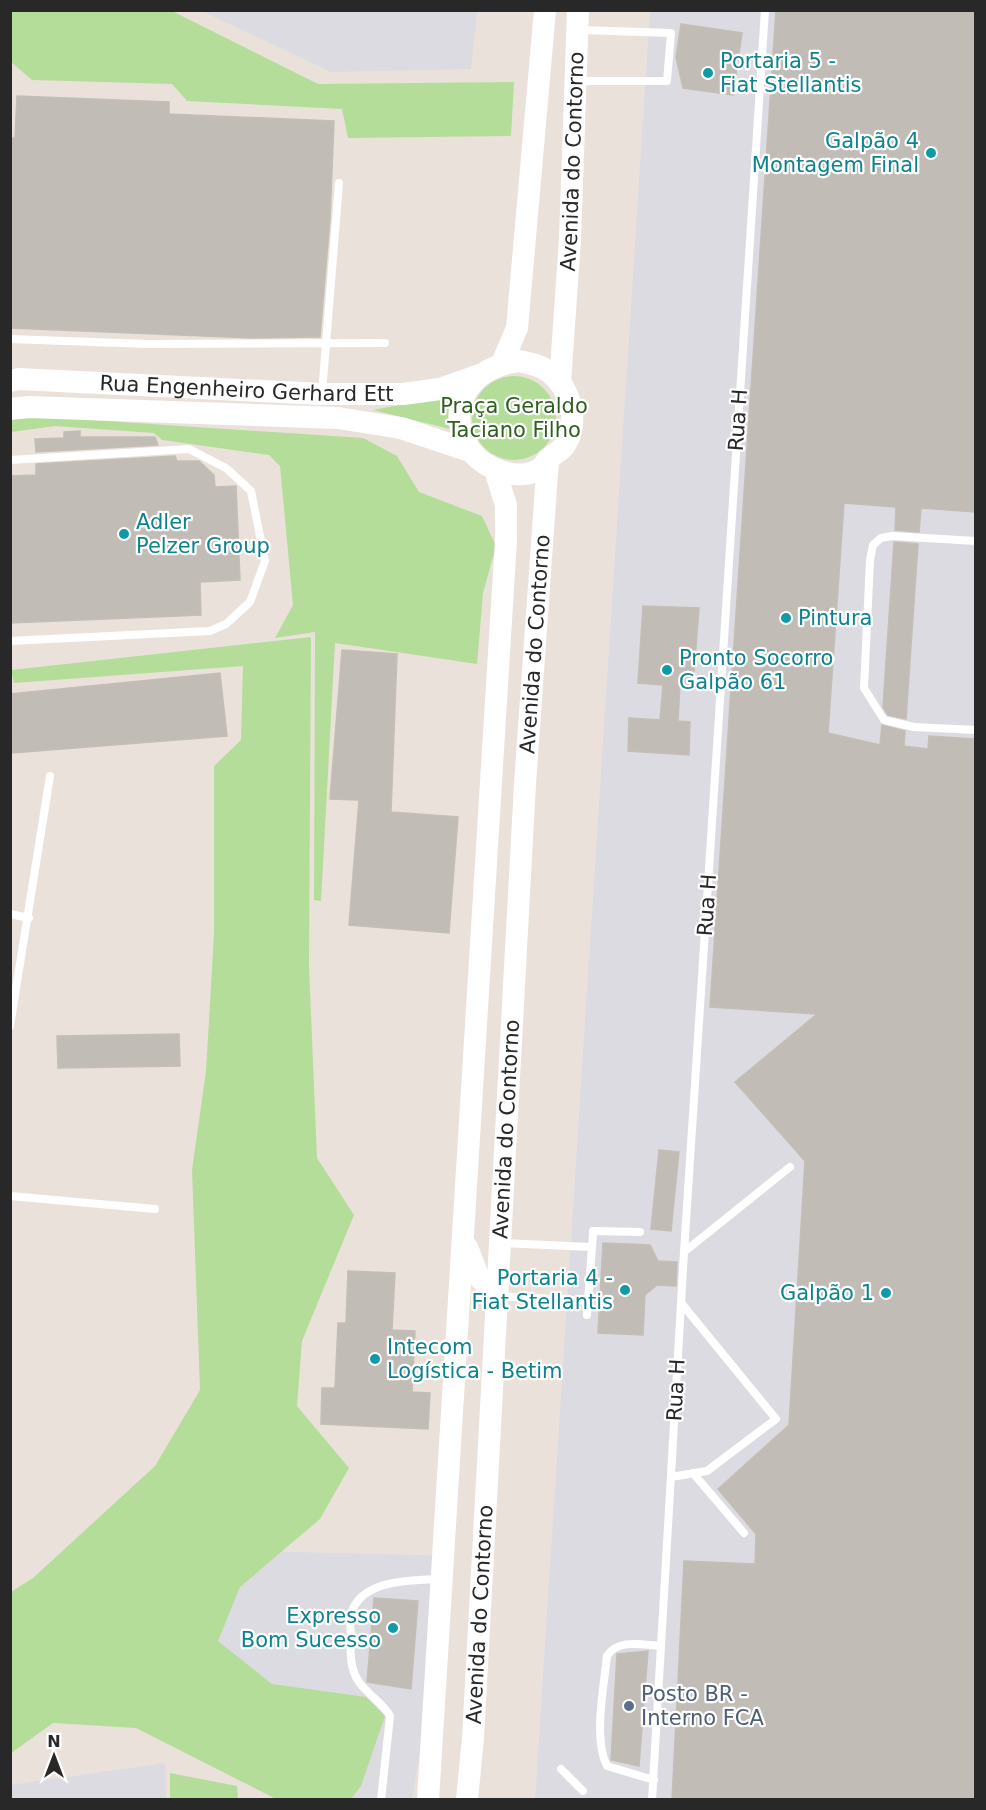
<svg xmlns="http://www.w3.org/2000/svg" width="986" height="1810" font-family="'DejaVu Sans',sans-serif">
	<rect width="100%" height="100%" fill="#eae2da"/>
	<path fill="#dcdbe2" d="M202,11h275l-6,58 -140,3z
		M650,11h325v1788l-440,1z
		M254,1551l199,5 -41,243h-81l-106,-114 -28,-59z
		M165,1763l1,36h-155v-14z"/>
	<path fill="#b4dd9a" d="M10,11h162l146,73 196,-2 -3,54 -163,2 -6,-29 -155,-8 -15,-17 -140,-4 -21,-18z
		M472 418a42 42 0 1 1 84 0a42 42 0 1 1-84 0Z
		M452,395l-2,34 -77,-19z
		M31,416l332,22 34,18 22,36 63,24 14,30 -13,47 -6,71 -142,-21 -14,258 -7,-1 1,-268 -40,6 18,-33 -13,-139 -11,-11 -107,-15 -8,-7 -99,-7 -44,6v-13z
		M311,637l-2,329 8,192 37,57 -52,126 -5,65 52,62 -29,51 -80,68 -22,54 54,43 94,13 19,19 -24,70 -11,14 -74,-1 -140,-71 -83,-5 -43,31 1,-162 22,-14 122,-112 45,-76 -8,-220 14,-99 8,-137v-168l27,-26 2,-74 -229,17 -3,-13z
		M170,1773l67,13 1,13h-68z"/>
	<path fill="#c2bcb7" stroke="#c4beb4" stroke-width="1.5" d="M776,10h199v502l-54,-4 -2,24 -24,-2 1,-23 -52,-4 -16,230 52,12 2,-20 23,6 -1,15 24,3 1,-13 46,3v1061h-303l12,-239 71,3 1,-30 -38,-45 71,-64 16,-264 -70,-79 82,-68 -107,-7z
		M681,24l61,9 -9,62 -50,-7 -7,-31z
		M17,96l152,6v12l165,7 -4,98 -10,118 -68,1 -242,-10v-190h5z
		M80,431v6h75l3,8 -122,7 -1,-13 29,-1v-6z
		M175,456l2,5h22l15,14 1,12 21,-1 4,94 -40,2 1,33 -191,8v-147l26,-1v-11z
		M894,542l24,2 -12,175 -18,-4 -5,-8z
		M643,606l56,2 -6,78 -13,-2 -2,37 12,1 -1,33 -61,-4 1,-33 31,2 3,-35 -25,-2z
		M342,650l55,4 -6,158 67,5 -9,116 -100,-8 10,-125 -29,-1z
		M220,673l7,63 -215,17 -2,-59z
		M179,1034l1,32 -122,2 -1,-32z
		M659,1150l20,2 -8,79 -20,-2z
		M603,1243l47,2 8,16 19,1 -1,24 -19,-1 -12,10 -2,40 -45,-2z
		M348,1271l47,2 -3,57 23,1 -3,61 18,1 -2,36 -107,-5 1,-36h13l3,-65h8z
		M374,1598l44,3 -7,88 -44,-7z
		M648,1651l-9,115 -28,-6 6,-106z"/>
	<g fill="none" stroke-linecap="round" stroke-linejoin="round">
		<path stroke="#fff" stroke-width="8" d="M579,81h88l4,-48 -90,-3
			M10,339l138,5 237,-1
			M322,393l17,-210
			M10,460l179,-11 37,19 25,23 14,70 -15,41 -24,22 -16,7 -200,10
			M976,541l-84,-5 -11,2 -8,7 -3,15 -6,128 20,32 30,7 62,3
			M10,914l19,4
			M10,1026l40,-250
			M10,1196l145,13
			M593,1231l47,1
			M503,1243l88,4
			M684,1252l106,-85
			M499,1296l89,5
			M587,1315l6,-81
			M693,1473l51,60
			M671,1477l36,-6 69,-52 -94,-115
			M561,1769l22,22
			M654,1780l-47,-14c-14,-27 -3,-80 0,-110 11,-18 36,-11 54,-10
			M381,1800l9,-84c-7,-13 -22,-21 -31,-34 -9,-13 -9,-29 -8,-45 0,-7 -2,-16 0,-23 10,-35 61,-34 90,-35
			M652,1800l32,-548 81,-1242"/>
		<g stroke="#fff" stroke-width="22">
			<path d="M519,361c10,2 21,4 30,11 21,15 31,50 16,73 -3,5 -10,8 -14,12 -4,3 -6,7 -9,10 -21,17 -60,2 -73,-19 -26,-43 4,-82 50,-87z"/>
			<path d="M502,363l15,-35 28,-318"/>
			<path id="s1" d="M10,381l9,-2 303,15h81l37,-5 39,-14"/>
			<path id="s2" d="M560,383l10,-144 8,-229"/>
			<path d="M10,409l19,-2 309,11 63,10 69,23"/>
			<path d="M467,1247l11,29 19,20"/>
			<path d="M428,1800l78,-1260v-35l-11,-35"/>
			<path id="s3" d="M467,1800l6,-62 52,-954 23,-325"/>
		</g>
	</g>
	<g fill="#0f9aa8" stroke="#fff" stroke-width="2">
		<circle cx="708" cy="73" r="6"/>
		<circle cx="931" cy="153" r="6"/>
		<circle cx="124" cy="534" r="6"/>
		<circle cx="786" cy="618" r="6"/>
		<circle cx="667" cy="670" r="6"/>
		<circle cx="625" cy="1290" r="6"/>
		<circle cx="886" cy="1293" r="6"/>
		<circle cx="375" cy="1359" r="6"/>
		<circle cx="393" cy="1628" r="6"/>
	</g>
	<circle fill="#5c6f8a" stroke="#fff" stroke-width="2" cx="629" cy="1706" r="6"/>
	<g text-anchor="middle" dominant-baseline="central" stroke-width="4.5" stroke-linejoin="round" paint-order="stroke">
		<g font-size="21" fill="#0d838f" stroke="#fff" text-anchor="start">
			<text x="720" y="61">Portaria 5 -<tspan x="720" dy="24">Fiat Stellantis</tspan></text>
			<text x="919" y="141" text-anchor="end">Galpão 4<tspan x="919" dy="24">Montagem Final</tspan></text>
			<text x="136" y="522">Adler<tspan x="136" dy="24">Pelzer Group</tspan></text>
			<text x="798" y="618">Pintura</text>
			<text x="679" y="658">Pronto Socorro<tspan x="679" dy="24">Galpão 61</tspan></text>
			<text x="613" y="1278" text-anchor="end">Portaria 4 -<tspan x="613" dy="24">Fiat Stellantis</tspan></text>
			<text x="874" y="1293" text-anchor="end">Galpão 1</text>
			<text x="387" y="1347">Intecom<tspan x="387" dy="24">Logística - Betim</tspan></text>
			<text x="381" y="1616" text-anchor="end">Expresso<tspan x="381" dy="24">Bom Sucesso</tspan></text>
		</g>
		<g font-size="21" fill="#282828" stroke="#fff">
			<text stroke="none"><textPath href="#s2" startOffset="222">Avenida do Contorno</textPath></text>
			<text stroke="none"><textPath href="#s1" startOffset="237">Rua Engenheiro Gerhard Ett</textPath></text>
			<text transform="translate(738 420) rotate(-86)">Rua H</text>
			<text stroke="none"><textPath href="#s3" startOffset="1158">Avenida do Contorno</textPath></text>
			<text transform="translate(707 905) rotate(-86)">Rua H</text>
			<text stroke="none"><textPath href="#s3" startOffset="672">Avenida do Contorno</textPath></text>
			<text transform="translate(676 1390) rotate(-87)">Rua H</text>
			<text stroke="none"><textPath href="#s3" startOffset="186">Avenida do Contorno</textPath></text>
		</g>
		<g font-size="21" fill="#2f5f1e" stroke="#fff">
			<text x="514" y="406">Praça Geraldo<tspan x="514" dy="24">Taciano Filho</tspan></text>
		</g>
		<g font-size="21" fill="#4e5e75" stroke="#fff" text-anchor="start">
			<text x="641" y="1694">Posto BR -<tspan x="641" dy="24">Interno FCA</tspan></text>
		</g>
	</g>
	<rect width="986" height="1810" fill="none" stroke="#282828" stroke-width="24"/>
	<g transform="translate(54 1756)" stroke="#ffffff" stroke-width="4.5" paint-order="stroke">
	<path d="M0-4.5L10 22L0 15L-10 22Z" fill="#282828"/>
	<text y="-9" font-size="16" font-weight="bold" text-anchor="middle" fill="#282828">N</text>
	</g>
</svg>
